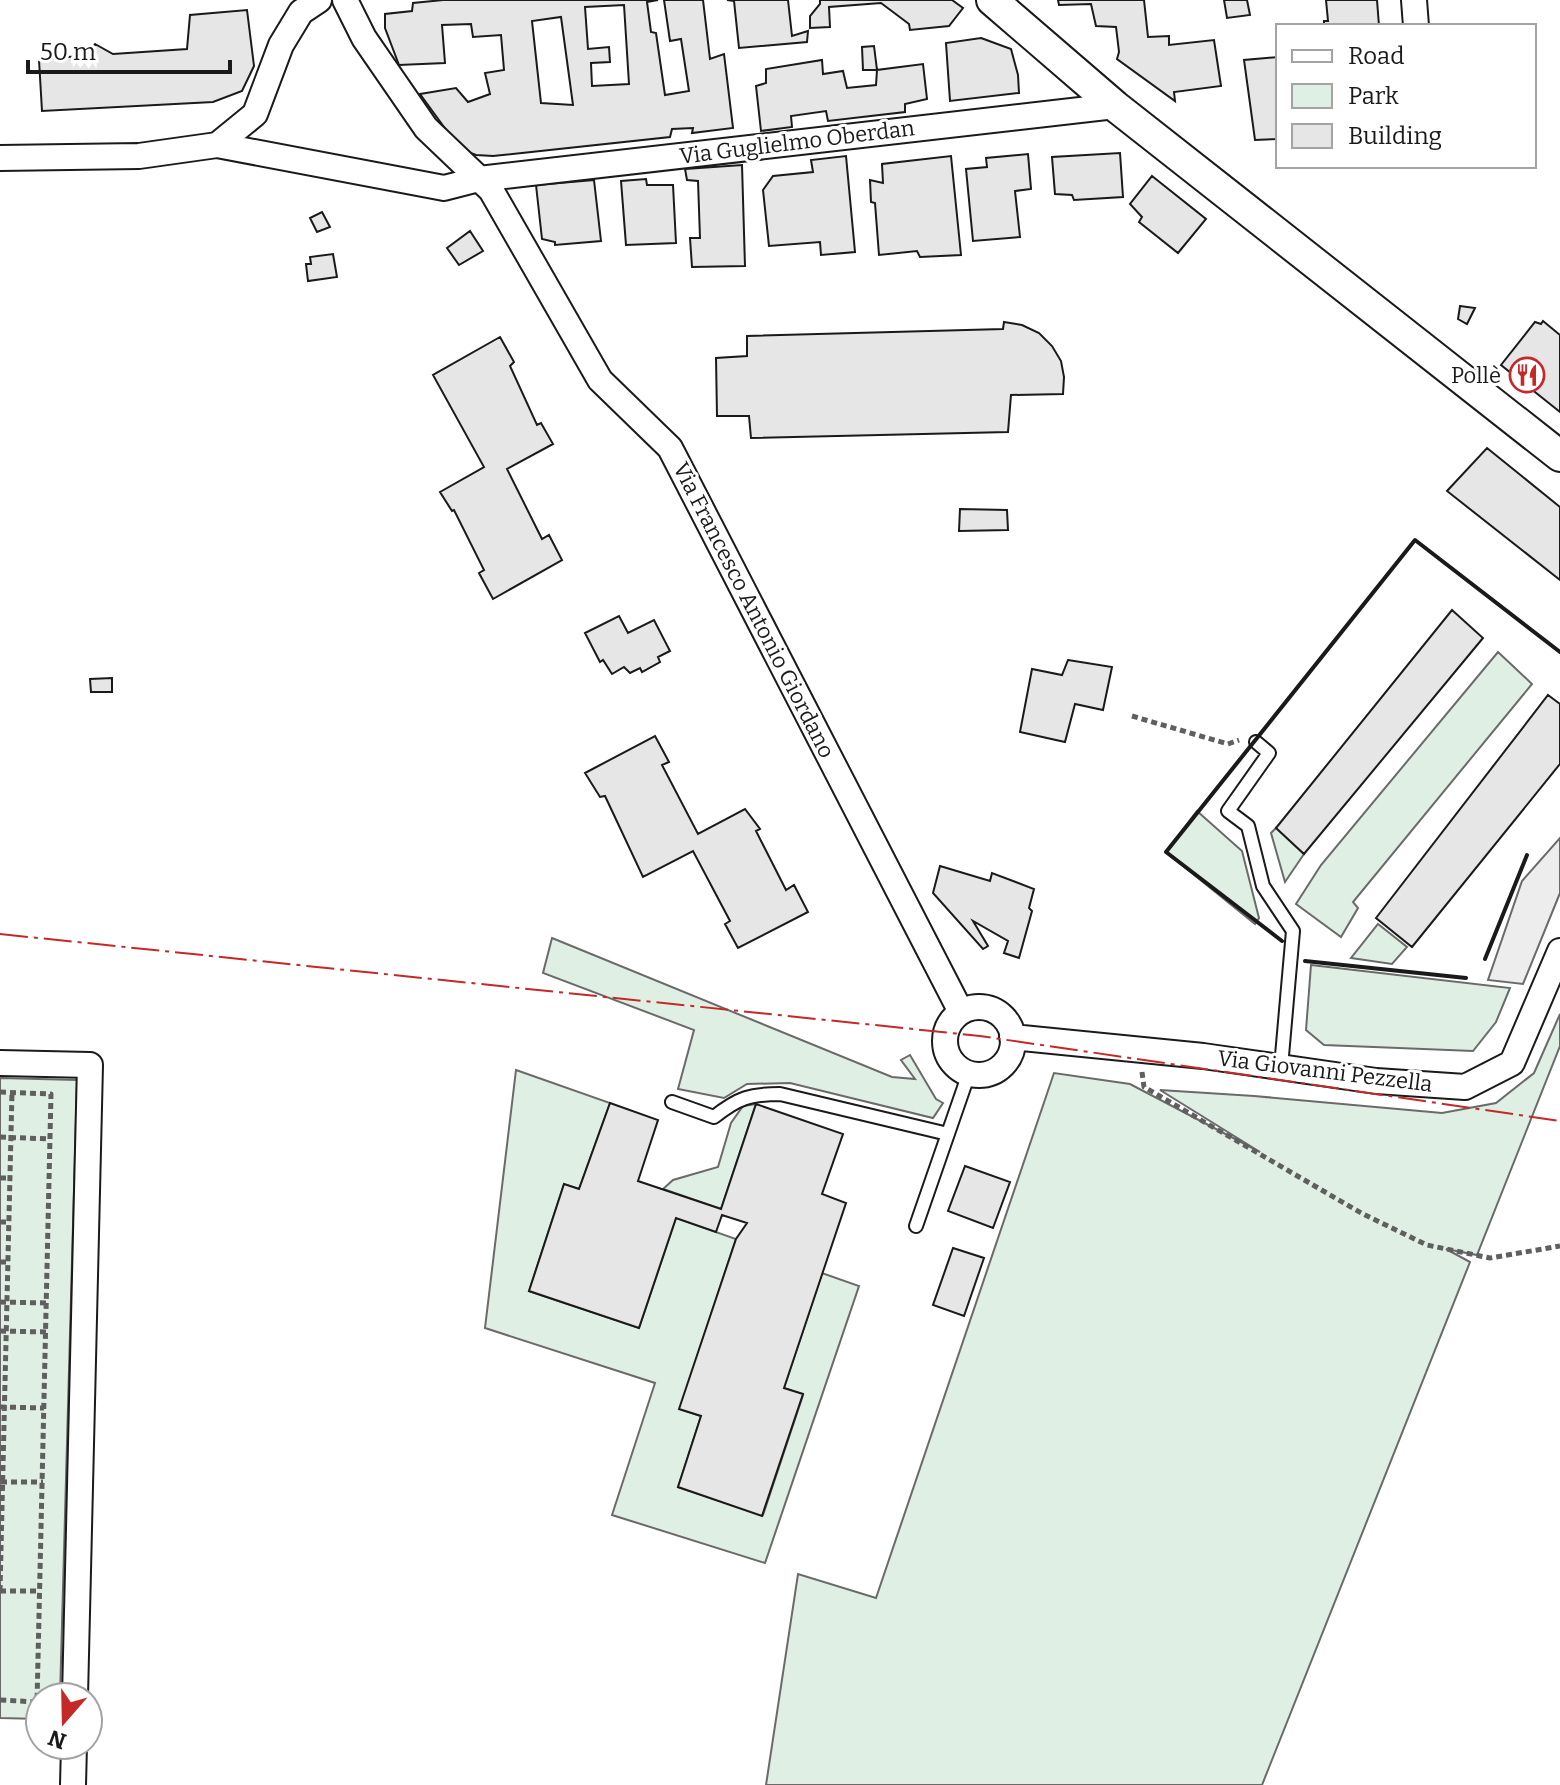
<svg xmlns="http://www.w3.org/2000/svg" width="1560" height="1785" font-family="Bitter,serif">
	<rect width="100%" height="100%" fill="#fff"/>
	<path fill="#e0efe3" stroke="#6a6a6a" stroke-width="2" d="M1498,652l34,32 -179,218 5,6 -17,29 -45,-33 25,-39z
		M1197,811l45,40 17,67 -4,6 -89,-72z
		M1276,828l28,26 -19,28 -14,-49z
		M1378,924l29,23 -15,17 -41,-6z
		M552,938l340,139 23,2 -14,-19 9,-5 26,44 7,4 -10,15 -143,-35 -43,1 -23,14 -46,-9 16,-59 -151,-57z
		M1311,965l199,23 -14,34 -23,29 -149,-6 -18,-15z
		M1560,1014v32l-83,209 -31,-6 24,13 -208,523h-496l32,-211 78,24 178,-525 76,11 130,68 -100,-62 94,6 188,17 54,-10 38,-30z
		M516,1070l94,33 -31,86 -15,-5 -35,107 110,37 37,-110 60,21 -56,170 21,7 -23,71 85,28 40,-120 -19,-7 38,-115 37,13 -94,277 -153,-48 43,-132 -170,-55z
		M0,1078l77,2 -17,617h-20v22l-40,-1z
		M756,1104l-35,105 -58,-20 10,-9 45,-13 13,-44 12,-17z"/>
	<path fill="#ededed" stroke="#6a6a6a" stroke-width="2" d="M1560,838v55l-37,91 -35,-4 34,-99z"/>
	<path fill="#e6e6e6" stroke="#1a1a1a" stroke-width="2" fill-rule="evenodd" d="M443,0h215l-11,2 4,30 5,1 9,62 24,-4 -8,-52 -11,2 -6,-41h39l7,59 14,-5 9,74 -41,5 1,-5 -21,1 -2,8 -177,19 -17,-1 -16,-6 -40,-55 36,-6 12,14 22,-8 -5,-21 19,-3 -3,-35 -28,2 -2,-13 -29,1 3,38 -46,2 -14,-37v-14l27,-3 1,-8zM624,5l5,79 -37,2 -1,-23 19,-1 -1,-15 -21,2 -3,-42zM561,17l12,88 -32,-2 -9,-82z
		M727,0h61l4,36 16,-5 -1,11 -68,6 -5,-47z
		M820,0h132l11,8 -14,18 -39,4 -1,-6 -28,-21 -52,4 1,20 -20,1v-12l10,-12z
		M1058,0h86l4,37 21,-1v9l45,-5 7,46 -47,6 1,9 -58,-42 2,-7 -3,-25 -20,-1 -5,-22 -32,1z
		M1224,0h23l3,15 -23,3z
		M1326,0h51l2,26h-55v-5h4z
		M247,10l7,56 -12,25 -29,11 -171,9 -3,-51 49,-5 7,-11 18,10 74,-5 3,-34z
		M981,38l30,11 7,26 1,18 -69,8 -4,-58z
		M874,46l3,24h-14l-1,-23z
		M1278,57v82l-23,1 -11,-80z
		M822,60l1,14 20,-3 4,17 29,-3 1,-15 46,-6 4,35 -22,5v8l-77,9 -2,-10 -35,5 1,11 -31,4 -5,-45 10,-3v-14z
		M1120,153l3,44 -49,3 -2,-5 -17,-1 -3,-37z
		M1028,154l3,35 -16,2 5,46 -47,4 -7,-72 21,-2 -1,-9z
		M846,156l9,96 -34,3 -1,-13 -51,4 -6,-56 10,-14 40,-4 -2,-12z
		M951,156l10,99 -41,2 -3,-6 -38,4 -4,-52 -4,-1 -1,-22 13,3 -1,-19z
		M742,165l3,101 -53,1 -2,-29h10l-2,-57 -11,-1 -2,-11z
		M1152,176l54,43 -28,34 -39,-31 3,-5 -12,-13z
		M646,179l1,6h26l3,58 -50,2 -5,-64z
		M594,180l7,61 -46,4v-3l-13,-3 -6,-54z
		M322,212l8,15 -13,5 -7,-14z
		M470,231l13,20 -24,14 -12,-17z
		M333,254l4,23 -29,4 -2,-17h5l-1,-7z
		M1460,306l15,2 -8,16 -9,-5z
		M1543,321l17,14v77l-59,-47 34,-43 6,2z
		M1004,322l18,3 17,8 13,13 9,15 3,16 -1,17 -52,1 -3,37 -257,6 -2,-22h-32l-1,-58 31,-2v-20l256,-7z
		M500,337l14,25 -4,4 27,59 4,-2 12,21 -46,25 35,70 7,-4 13,25 -69,39 -14,-26 5,-3 -30,-60 -2,1 -12,-19 44,-25 -51,-92z
		M1487,448l73,59v73l-113,-89z
		M960,509l47,1 1,20 -49,1z
		M1452,610l31,28 -179,216 -28,-26z
		M619,616l9,17 26,-13 16,31 -12,6 2,5 -18,10 -2,-4 -10,5 -6,-6 -12,7 -9,-14 -3,2 -15,-29z
		M1068,660l44,7 -9,43 -28,-6 -10,38 -45,-10 12,-63 30,6z
		M112,678v14h-21l-1,-13z
		M1548,695l12,9v60l-148,183 -36,-29z
		M655,736l14,26 -7,3 36,69 47,-25 15,20 -4,2 30,59 8,-5 14,27 -70,36 -13,-24 5,-3 -37,-70 -50,26 -38,-81 -5,1 -15,-24z
		M940,866l50,15 2,-8 42,16 -5,19 3,3 -13,47 -15,-5 4,-12 -35,-20 15,25 -5,3 -50,-56z
		M610,1103l48,17 -20,61 83,28 35,-105 87,30 -21,60 24,9 -62,185 19,6 -41,122 -84,-29 23,-71 -22,-7 57,-170 11,-16 -25,-8 -6,17 -40,-14 -37,110 -110,-37 35,-107 15,5z
		M965,1166l45,16 -17,46 -45,-17z
		M953,1248l31,10 -20,58 -31,-11z"/>
	<g fill="none" stroke-linecap="round" stroke-linejoin="round">
		<g stroke="#1a1a1a" stroke-width="16">
			<path id="service" d="M1256,742l13,11 -41,58 20,15 15,60 30,45 -12,136
				M672,1102l42,15c24,-19 36,-23 66,-23l168,40
				M916,1226l53,-153"/>
		</g>
		<g stroke="#1a1a1a" stroke-width="28">
			<path id="minor" d="M345,0l19,38 62,90 65,62 109,190 70,68 291,564
				M1414,0l2,26
				M217,145l38,-31 26,-69 20,-33 18,-12
				M0,158l139,-2 78,-11 227,43 35,-9 636,-73
				M945 1041a34 34 0 1 1 68 0a34 34 0 1 1-68 0Z
				M1012,1037l191,19 173,25 89,6 47,-24 48,-112
				M0,1063l90,2 -15,632
				M73,1785l1,-40"/>
		</g>
		<g stroke="#1a1a1a" stroke-width="34">
			<path id="tertiary" d="M992,0l123,106 445,350"/>
		</g>
		<path stroke="#5f5f5f" stroke-width="5" stroke-dasharray="6 4" stroke-linecap="butt" d="M1132,716l96,28 11,-4
			M1142,1072l2,15 219,127 64,31 63,13 70,-12
			M0,1092l51,2 -14,608 -37,-2
			M0,1137l50,2
			M0,1178h10
			M0,1222h9
			M0,1262h8
			M0,1302l46,1
			M0,1331l46,1
			M0,1407l44,1
			M1,1482h42
			M0,1591l12,-499
			M0,1591h40"/>
		<use href="#service" stroke="#fff" stroke-width="12"/>
		<use href="#minor" stroke="#fff" stroke-width="24"/>
		<use href="#tertiary" stroke="#fff" stroke-width="30"/>
		<path stroke="#1a1a1a" stroke-width="4" d="M1282,941l-116,-89 249,-312 145,112
			M1485,959l42,-104
			M1305,961l161,17"/>
		<path stroke="#c62828" stroke-width="2" stroke-dasharray="28 6 4 6" stroke-linecap="butt" d="M0,934l980,102 580,85"/>
	</g>
	<defs>
		<g id="restaurant-ring" transform="scale(1.8)"><circle r="9.5" fill="#fff" stroke="#c62828" stroke-width="1.5"/><path d="M-5-6h1v4h1v-4h1v4h1v-4h1v5L-1.5 .5V6h-2V.5L-5-1ZM5-6V6H3V1.5H1.5Q1.5-4 5-6Z" fill="#c62828"/></g>
	</defs>
	<g fill-rule="evenodd">
		<use href="#restaurant-ring" x="1527" y="375"/>
	</g>
	<g text-anchor="middle" dominant-baseline="central" stroke-width="6" stroke-linejoin="round" paint-order="stroke">
		<g font-size="22" fill="#1a1a1a" stroke="#fff">
			<text transform="translate(797 142) rotate(-7)">Via Guglielmo Oberdan</text>
			<text transform="translate(754 610) rotate(63)">Via Francesco Antonio Giordano</text>
			<text transform="translate(1325 1071) rotate(7)">Via Giovanni Pezzella</text>
		</g>
		<g font-size="22" fill="#1a1a1a" stroke="#fff" text-anchor="end">
			<text x="1501" y="375">Pollè</text>
		</g>
	</g>
	<rect x="1276" y="24" width="260" height="144" fill="#ffffff" stroke="#a3a3a3" stroke-width="2"/>
	<rect x="1292" y="50" width="40" height="12" fill="#ffffff" stroke="#a3a3a3" stroke-width="2"/>
	<text x="1348" y="64" font-size="24" fill="#1a1a1a">Road</text>
	<rect x="1292" y="84" width="40" height="24" fill="#e0efe3" stroke="#a3a3a3" stroke-width="2"/>
	<text x="1348" y="104" font-size="24" fill="#1a1a1a">Park</text>
	<rect x="1292" y="124" width="40" height="24" fill="#e6e6e6" stroke="#a3a3a3" stroke-width="2"/>
	<text x="1348" y="144" font-size="24" fill="#1a1a1a">Building</text>
	<g transform="translate(64 1721) rotate(200)"><circle r="38" fill="#ffffff" stroke="#a3a3a3" stroke-width="2"/>
	<path d="M0-6L14 30L0 20L-14 30Z" fill="#c62828"/>
	<text y="-12" font-size="22" font-weight="bold" text-anchor="middle" fill="#1a1a1a">N</text>
	</g>
	<path d="M28 60v12h202v-12" fill="none" stroke="#1a1a1a" stroke-width="4"/>
	<text x="40" y="60" font-size="24" fill="#1a1a1a" stroke="#ffffff" stroke-width="6" paint-order="stroke">50 m</text>
</svg>
